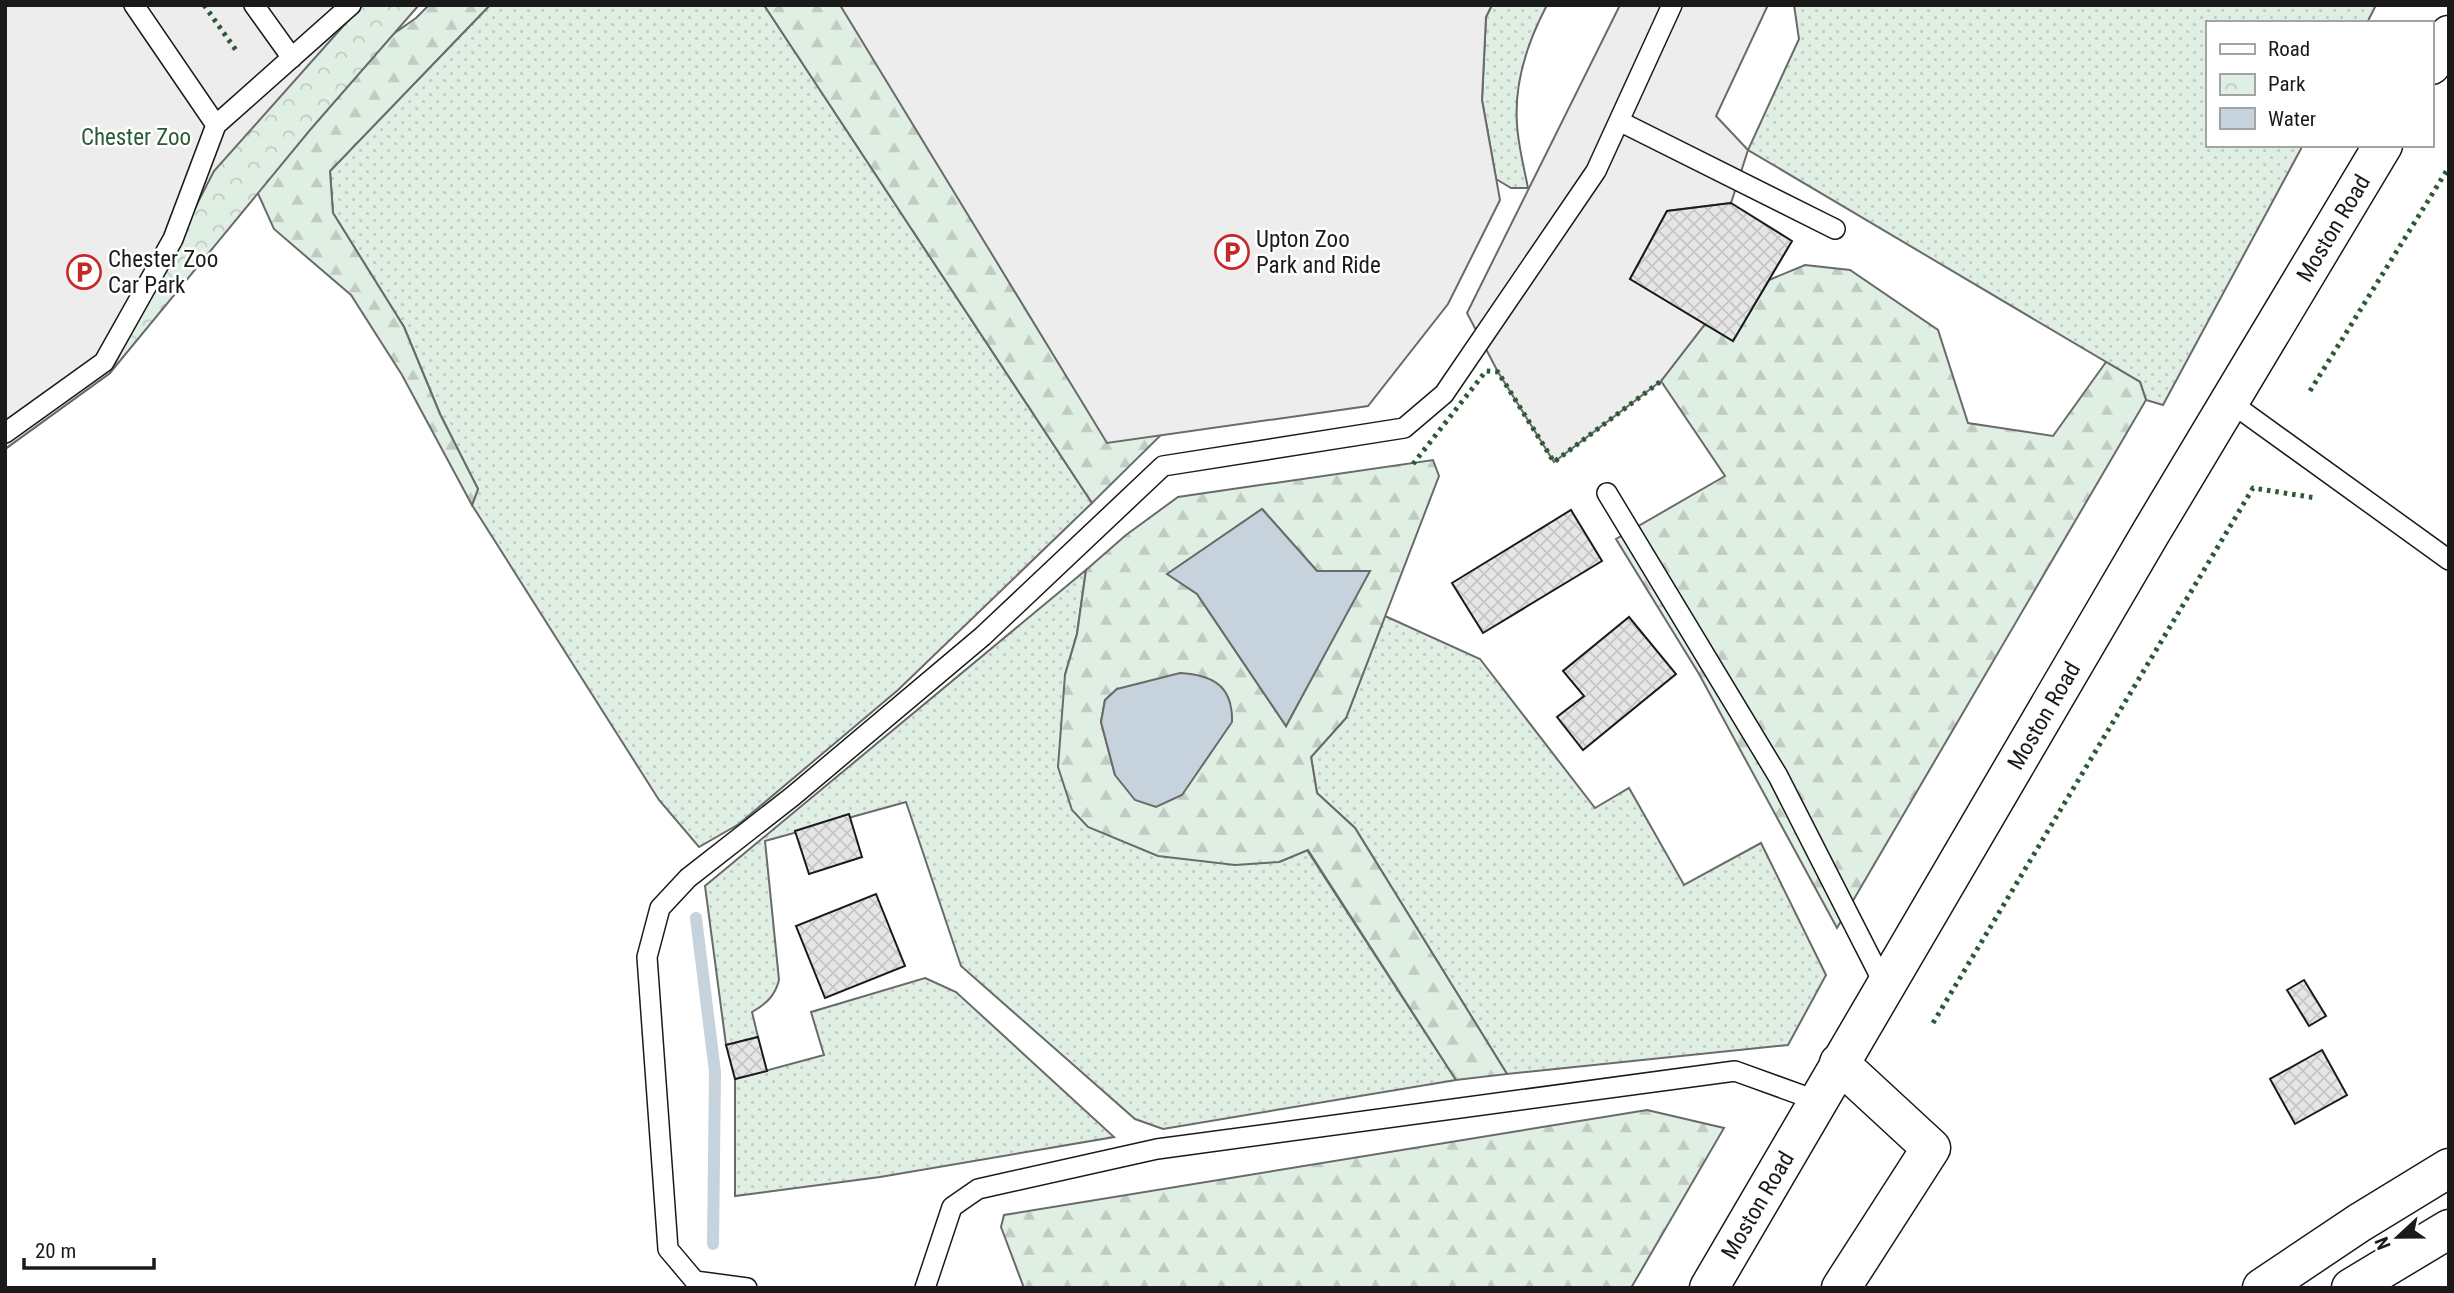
<svg xmlns="http://www.w3.org/2000/svg" width="2454" height="1293" font-family="'Roboto Condensed',sans-serif">
	<defs>
		<pattern id="grass-dots" width="8" height="8" patternUnits="userSpaceOnUse" patternTransform="scale(1.75)"><rect width="8" height="8" fill="#e0efe3"/><path d="M2 2h.1M6 6h.1" fill="none" stroke="#c0ccc2" stroke-width="1.8" stroke-linecap="round"/></pattern>
		<pattern id="forest-firs" width="22" height="20" patternUnits="userSpaceOnUse" patternTransform="scale(1.75)"><rect width="22" height="20" fill="#e0efe3"/><path d="M5 1l3.5 6h-7zM16 11l3.5 6h-7z" fill="#c0ccc2"/></pattern>
		<pattern id="park-crowns" width="20" height="18" patternUnits="userSpaceOnUse" patternTransform="scale(1.75)"><rect width="20" height="18" fill="#e0efe3"/><path d="M2 6a3 3 0 1 1 6 0M12 15a3 3 0 1 1 6 0" fill="none" stroke="#c0ccc2"/></pattern>
		<pattern id="building-cross-hatch" width="8" height="8" patternUnits="userSpaceOnUse" patternTransform="scale(1.75)"><rect width="8" height="8" fill="#e6e6e6"/><path d="M0 0l8 8M0 8l8-8" fill="none" stroke="#c5c5c5"/></pattern>
	</defs>
	<rect width="100%" height="100%" fill="#fff"/>
	<path fill="url(#grass-dots)" stroke="#6a6a6a" stroke-width="2" d="M490,5h274l328,498 -194,187 -159,134 -40,23 -40,-47 -187,-295 6,-16 -38,-75 -36,-87 -71,-114 -3,-42z
		M1492,5h55c-19,36 -33,78 -30,119 1,21 7,43 11,64h-17l-15,-9 -14,-79 4,-83z
		M1794,5h582l-9,18h-160v122h96l-140,260 -17,-5 -6,-18 -392,-232 51,-111z
		M1086,570l-9,64 -12,41 214,187 28,-12 149,230 -293,49 -28,-10 -174,-153 -55,-164 -141,39 14,139c-4,16 -13,24 -27,32l6,25 -32,8 -21,-159z
		M1385,616l95,43 115,149 34,-20 55,97 77,-42 65,132 -38,70 -281,29 -152,-246 -38,-35 -6,-36 35,-39z
		M925,978l31,14 158,145 -234,40 -145,19v-117l89,-24 -13,-43z"/>
	<path fill="url(#forest-firs)" stroke="#6a6a6a" stroke-width="2" fill-rule="evenodd" d="M429,5h61l-160,166 3,42 71,114 36,87 38,75 -6,16 -70,-130 -51,-80 -77,-66 -24,-53 99,-111 67,-47z
		M764,5h95l302,430 -69,68z
		M1805,265l45,5 88,60 30,93 85,13 53,-74 34,20 6,18 -309,528 -138,-254 -83,-135 109,-63 -64,-95 44,-57 28,16 36,-60z
		M1433,460l6,16 -93,242 -35,39 6,36 38,35 152,246 -51,6 -148,-230 -29,12 -44,3 -77,-9 -70,-29 -16,-17 -14,-43 7,-92 12,-41 9,-64 40,-35 52,-38zM1262,509l55,62h52l-83,155 -89,-132 -29,-20zM1117,689l-2,86 -14,-53 4,-22z
		M1647,1110l77,18 -93,160h-607l-23,-61 3,-12z"/>
	<path fill="url(#park-crowns)" stroke="#6a6a6a" stroke-width="2" d="M5,5h414l-109,125 -200,243 -105,76z"/>
	<path fill="#ededed" stroke="#6a6a6a" stroke-width="2" d="M5,5h357l-148,166 -104,202 -105,76z
		M840,5h652l-6,12 -4,83 18,100 -52,104 -80,102 -261,37z
		M1620,5h148l-52,111 32,34 -17,53 -64,8 -37,68 75,45 -44,57 -107,81 -56,-90 -31,-59z"/>
	<path fill="#c6d2dc" stroke="#6a6a6a" stroke-width="2" d="M1262,509l55,62h53l-84,155 -89,-132 -30,-20z
		M1180,673c33,2 53,13 52,49l-50,73 -26,12 -21,-7 -20,-25 -14,-53 4,-22 12,-11z"/>
	<g fill="none" stroke-linecap="round" stroke-linejoin="round">
		<path stroke="#c6d2dc" stroke-width="12" d="M696,918l19,154 -2,172"/>
	</g>
	<path fill="url(#building-cross-hatch)" stroke="#1a1a1a" stroke-width="2" d="M1731,203l61,38 -59,100 -103,-62 37,-68z
		M1571,510l31,51 -119,72 -31,-50z
		M1629,617l47,57 -93,76 -26,-33 27,-21 -21,-25z
		M849,814l13,43 -53,17 -14,-43z
		M876,894l29,72 -80,32 -29,-72z
		M2304,980l22,36 -17,10 -22,-36z
		M758,1037l9,34 -32,8 -9,-34z
		M2322,1050l25,45 -52,29 -25,-45z"/>
	<g fill="none" stroke-linecap="round" stroke-linejoin="round">
		<g stroke="#1a1a1a" stroke-width="22">
			<path id="service" d="M134,5l82,120
				M254,5l38,53
				M1619,121l216,108
				M2230,402l219,158
				M5,433l99,-71 69,-123 43,-114 135,-120
				M1607,493l171,283 107,210
				M747,1288l-52,-7 -27,-32 -21,-292 13,-49 28,-30 105,-82 190,-160 180,-170 241,-38 40,-34 152,-223 76,-166
				M925,1288l27,-81 26,-18 179,-40 578,-78 83,30"/>
		</g>
		<g stroke="#1a1a1a" stroke-width="41">
			<path id="minor" d="M1839,1063l92,85 -90,140"/>
		</g>
		<g stroke="#1a1a1a" stroke-width="41">
			<g id="trunk">
				<path d="M2431,65l18,-30"/>
				<path id="s1" d="M1709,1288l441,-754 233,-389"/>
				<path d="M2262,1288l97,-65 90,-55"/>
				<path d="M2351,1288l98,-59"/>
			</g>
		</g>
		<use href="#service" stroke="#fff" stroke-width="19"/>
		<use href="#minor" stroke="#fff" stroke-width="38"/>
		<use href="#trunk" stroke="#fff" stroke-width="38"/>
		<path stroke="#2b5a34" stroke-width="5" stroke-dasharray="3.5 5" stroke-linecap="butt" d="M204,5l34,48
			M2310,391l139,-224
			M1413,464l73,-93 12,1 56,90 107,-81
			M1933,1023l320,-535 63,10"/>
	</g>
	<defs>
		<g id="parking-ring" transform="scale(1.75)"><circle r="9.5" fill="#fff" stroke="#c62828" stroke-width="1.5"/><path d="M-3.5-5.5H1a3.5 3.5 0 0 1 0 7H-1V5.5H-3.5ZM-1-3.4V-.6H.8a1.4 1.4 0 0 0 0-2.8Z" fill="#c62828"/></g>
	</defs>
	<g fill-rule="evenodd">
		<use href="#parking-ring" x="1232" y="252"/>
		<use href="#parking-ring" x="84" y="272"/>
	</g>
	<g text-anchor="middle" dominant-baseline="central" stroke-width="5" stroke-linejoin="round" paint-order="stroke">
		<g font-size="23" fill="#2b5a34" stroke="#fff">
			<text x="136" y="137">Chester Zoo</text>
		</g>
		<g font-size="23" fill="#1a1a1a" stroke="#fff">
			<text stroke="none"><textPath href="#s1" startOffset="1230">Moston Road</textPath></text>
			<text stroke="none"><textPath href="#s1" startOffset="663">Moston Road</textPath></text>
			<text stroke="none"><textPath href="#s1" startOffset="96">Moston Road</textPath></text>
		</g>
		<g font-size="23" fill="#1a1a1a" stroke="#fff" text-anchor="start">
			<text x="1256" y="239">Upton Zoo<tspan x="1256" dy="26">Park and Ride</tspan></text>
			<text x="108" y="259">Chester Zoo<tspan x="108" dy="26">Car Park</tspan></text>
		</g>
	</g>
	<rect width="2454" height="1293" fill="none" stroke="#1a1a1a" stroke-width="14"/>
	<rect x="2206" y="21" width="228" height="126" fill="#ffffff" stroke="#a3a3a3" stroke-width="2"/>
	<rect x="2220" y="44" width="35" height="10" fill="#ffffff" stroke="#a3a3a3" stroke-width="2"/>
	<text x="2268" y="56" font-size="21" fill="#1a1a1a">Road</text>
	<rect x="2220" y="74" width="35" height="21" fill="url(#park-crowns)" stroke="#a3a3a3" stroke-width="2"/>
	<text x="2268" y="91" font-size="21" fill="#1a1a1a">Park</text>
	<rect x="2220" y="108" width="35" height="21" fill="#c6d2dc" stroke="#a3a3a3" stroke-width="2"/>
	<text x="2268" y="126" font-size="21" fill="#1a1a1a">Water</text>
	<g transform="translate(2398 1237) rotate(248)" stroke="#ffffff" stroke-width="5" paint-order="stroke">
	<path d="M0-5L12 26L0 18L-12 26Z" fill="#1a1a1a"/>
	<text y="-10" font-size="19" font-weight="bold" text-anchor="middle" fill="#1a1a1a">N</text>
	</g>
	<path d="M24 1258v10h130v-10" fill="none" stroke="#1a1a1a" stroke-width="3.5"/>
	<text x="35" y="1258" font-size="21" fill="#1a1a1a" stroke="#ffffff" stroke-width="5" paint-order="stroke">20 m</text>
</svg>
